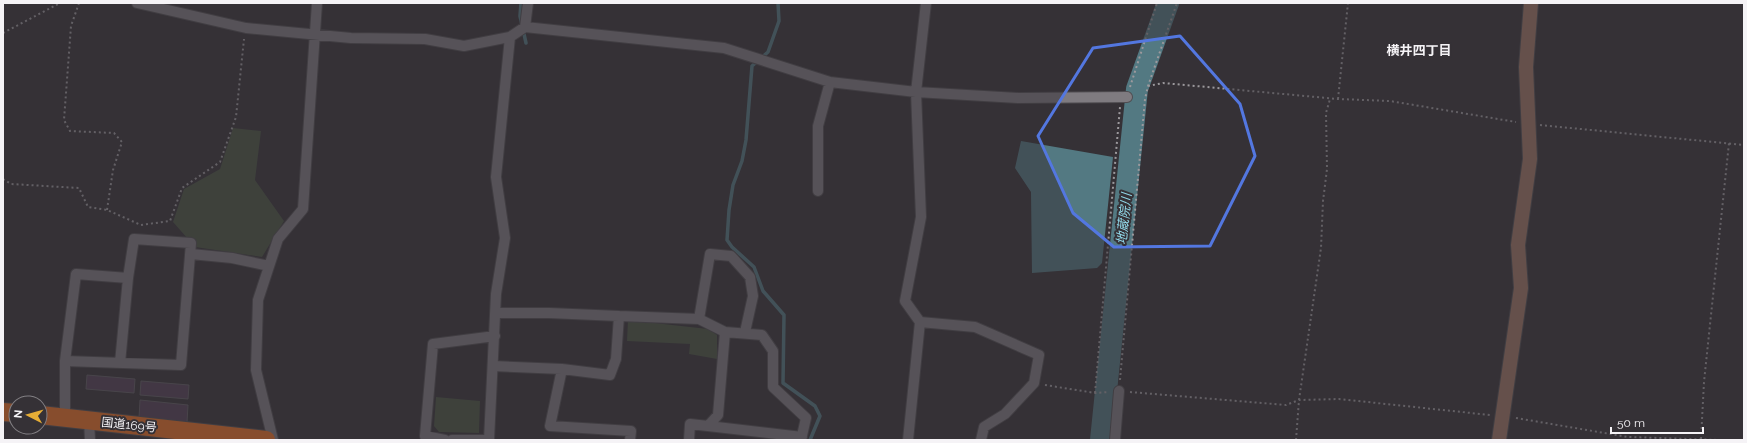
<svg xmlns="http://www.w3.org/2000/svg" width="1747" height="443" font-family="Raleway,'Noto Sans JP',sans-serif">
	<rect width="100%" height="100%" fill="#353136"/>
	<path fill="#495442" d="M233,128l28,3 -6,49 29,41 -22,36 -67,-10 -22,-25 11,-33 36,-20z
		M628,320l80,9 9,6v24l-28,-5 1,-10 -63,-3z
		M436,397l44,4 -1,32 -40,-1 -5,-6z"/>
	<path fill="#537982" d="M1021,141l92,16 -11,106 -5,5 -65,5 -1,-81 -16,-24z"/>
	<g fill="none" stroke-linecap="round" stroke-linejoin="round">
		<path stroke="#537982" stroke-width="3.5" d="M521,3l-1,13 6,27
			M778,3l1,18 -11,31 -16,14 -6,74 -4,21 -9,24 -4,25 -2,30 5,7 22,20 9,24 21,24 -1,68 32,23 5,10 -10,24"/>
		<path stroke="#537982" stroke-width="22" d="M1101,440l36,-351 31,-86"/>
	</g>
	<path fill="#523f56" stroke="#605c61" d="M87,375l48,4 -1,14 -48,-4z
		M141,381l48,4 -1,14 -48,-4z
		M140,400l48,5 -1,18 -48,-5z"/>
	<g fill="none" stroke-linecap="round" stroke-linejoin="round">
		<g stroke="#504d51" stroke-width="12">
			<path id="street" d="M137,3l109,25 105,10 74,1 39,7 46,-9 15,-10 199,21 106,34 86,10 102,6 109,-1
				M525,27l3,-24
				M818,191v-65l12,-44
				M191,254l41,4 37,8
				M495,313h54l70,3
				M699,319l11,-65 21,2 19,21 3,19 -8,36
				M920,322l55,5 64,28 -5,28 -29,31 -21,13 -3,13
				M65,361l116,4 10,-122 -57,-4 -6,39 -8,85
				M493,366l69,3 48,6 6,-16 3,-43 80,3 26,13 37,3 11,16v36l33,31 -5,22
				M562,369l-12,57 81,5 -1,9
				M65,418v-57l11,-87 52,4
				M89,420l1,20
				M708,426l94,11
				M273,440l-17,-70 2,-70 20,-61 25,-30 14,-206
				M445,440l-20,-4 8,-92 62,-8
				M452,440h37
				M489,440l7,-146 9,-56 -9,-61 14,-140
				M689,440l1,-16 18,2 10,-11 7,-83
				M908,440l12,-118 -15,-21 16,-84 -5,-125 10,-89
				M1115,440l4,-49"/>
		</g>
		<g stroke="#504d51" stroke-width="16">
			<path id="secondary" d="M1499,440l22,-152 -3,-43 12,-86 -4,-92 5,-64"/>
		</g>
		<g stroke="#504d51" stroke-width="20">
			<path id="highway" d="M3,412l13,1
				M40,415l226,25"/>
		</g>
		<path stroke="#9c999d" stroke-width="2" stroke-dasharray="2 3" stroke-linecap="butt" d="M79,3l-8,23 -7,94 6,11 44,2 8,9 -9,28 -6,40
			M3,33l57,-30
			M1148,86l15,-3 175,16 52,2 126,21
			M1130,87l27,-84
			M1338,99l10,-96
			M1540,125l204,20
			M3,179l8,5 68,4 9,19 19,3 34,15 29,-4 12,-33 38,-26 16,-45 8,-78
			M1120,380l25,-281 3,-13 29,-83
			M1045,385l50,8 13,-1
			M1130,392l156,13 13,-5 40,-1 151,16
			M1095,393l25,-286
			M1516,418l112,19 92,3
			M1701,439l3,-57 25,-239
			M1296,440l3,-40 22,-152 2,-47 4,-32 -1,-56 4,-14"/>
		<use href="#street" stroke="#7f7b80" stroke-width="10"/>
		<use href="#secondary" stroke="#9f7764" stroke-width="14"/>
		<use href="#highway" stroke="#eb6f22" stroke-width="18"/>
	</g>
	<path d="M0 0H1747V443H0ZM1180,36l60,68 15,52 -45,90 -96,1 -41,-34 -35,-77 55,-88z" fill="#353136" fill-opacity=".55" fill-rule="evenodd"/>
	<path fill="none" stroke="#5377e0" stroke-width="3" stroke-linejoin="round" d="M1180,36l60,68 15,52 -45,90 -96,1 -41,-34 -35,-77 55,-88z"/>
	<g text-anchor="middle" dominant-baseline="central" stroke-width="4" stroke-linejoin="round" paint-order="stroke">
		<g font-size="12" fill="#f5f3f6" stroke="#353136">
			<text transform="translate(129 425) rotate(6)">国道169号</text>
		</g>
		<g font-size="13" font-weight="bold" fill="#f5f3f6" stroke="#353136">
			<text x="1419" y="50">横井四丁目</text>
		</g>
		<g font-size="13" font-style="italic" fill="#91d8e9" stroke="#353136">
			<text transform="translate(1124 219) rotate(-84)">地蔵院川</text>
		</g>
	</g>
	<rect width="1747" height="443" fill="none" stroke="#f5f3f6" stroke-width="8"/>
	<g transform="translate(28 415) rotate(276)"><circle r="19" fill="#353136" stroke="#827f83"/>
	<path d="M0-3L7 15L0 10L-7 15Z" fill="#e5ad36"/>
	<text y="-6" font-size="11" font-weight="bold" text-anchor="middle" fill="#f5f3f6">N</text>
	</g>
	<path d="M1611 427v6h92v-6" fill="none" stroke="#f5f3f6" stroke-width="2"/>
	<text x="1617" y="427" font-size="12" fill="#f5f3f6" stroke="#353136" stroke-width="3" paint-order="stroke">50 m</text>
</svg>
